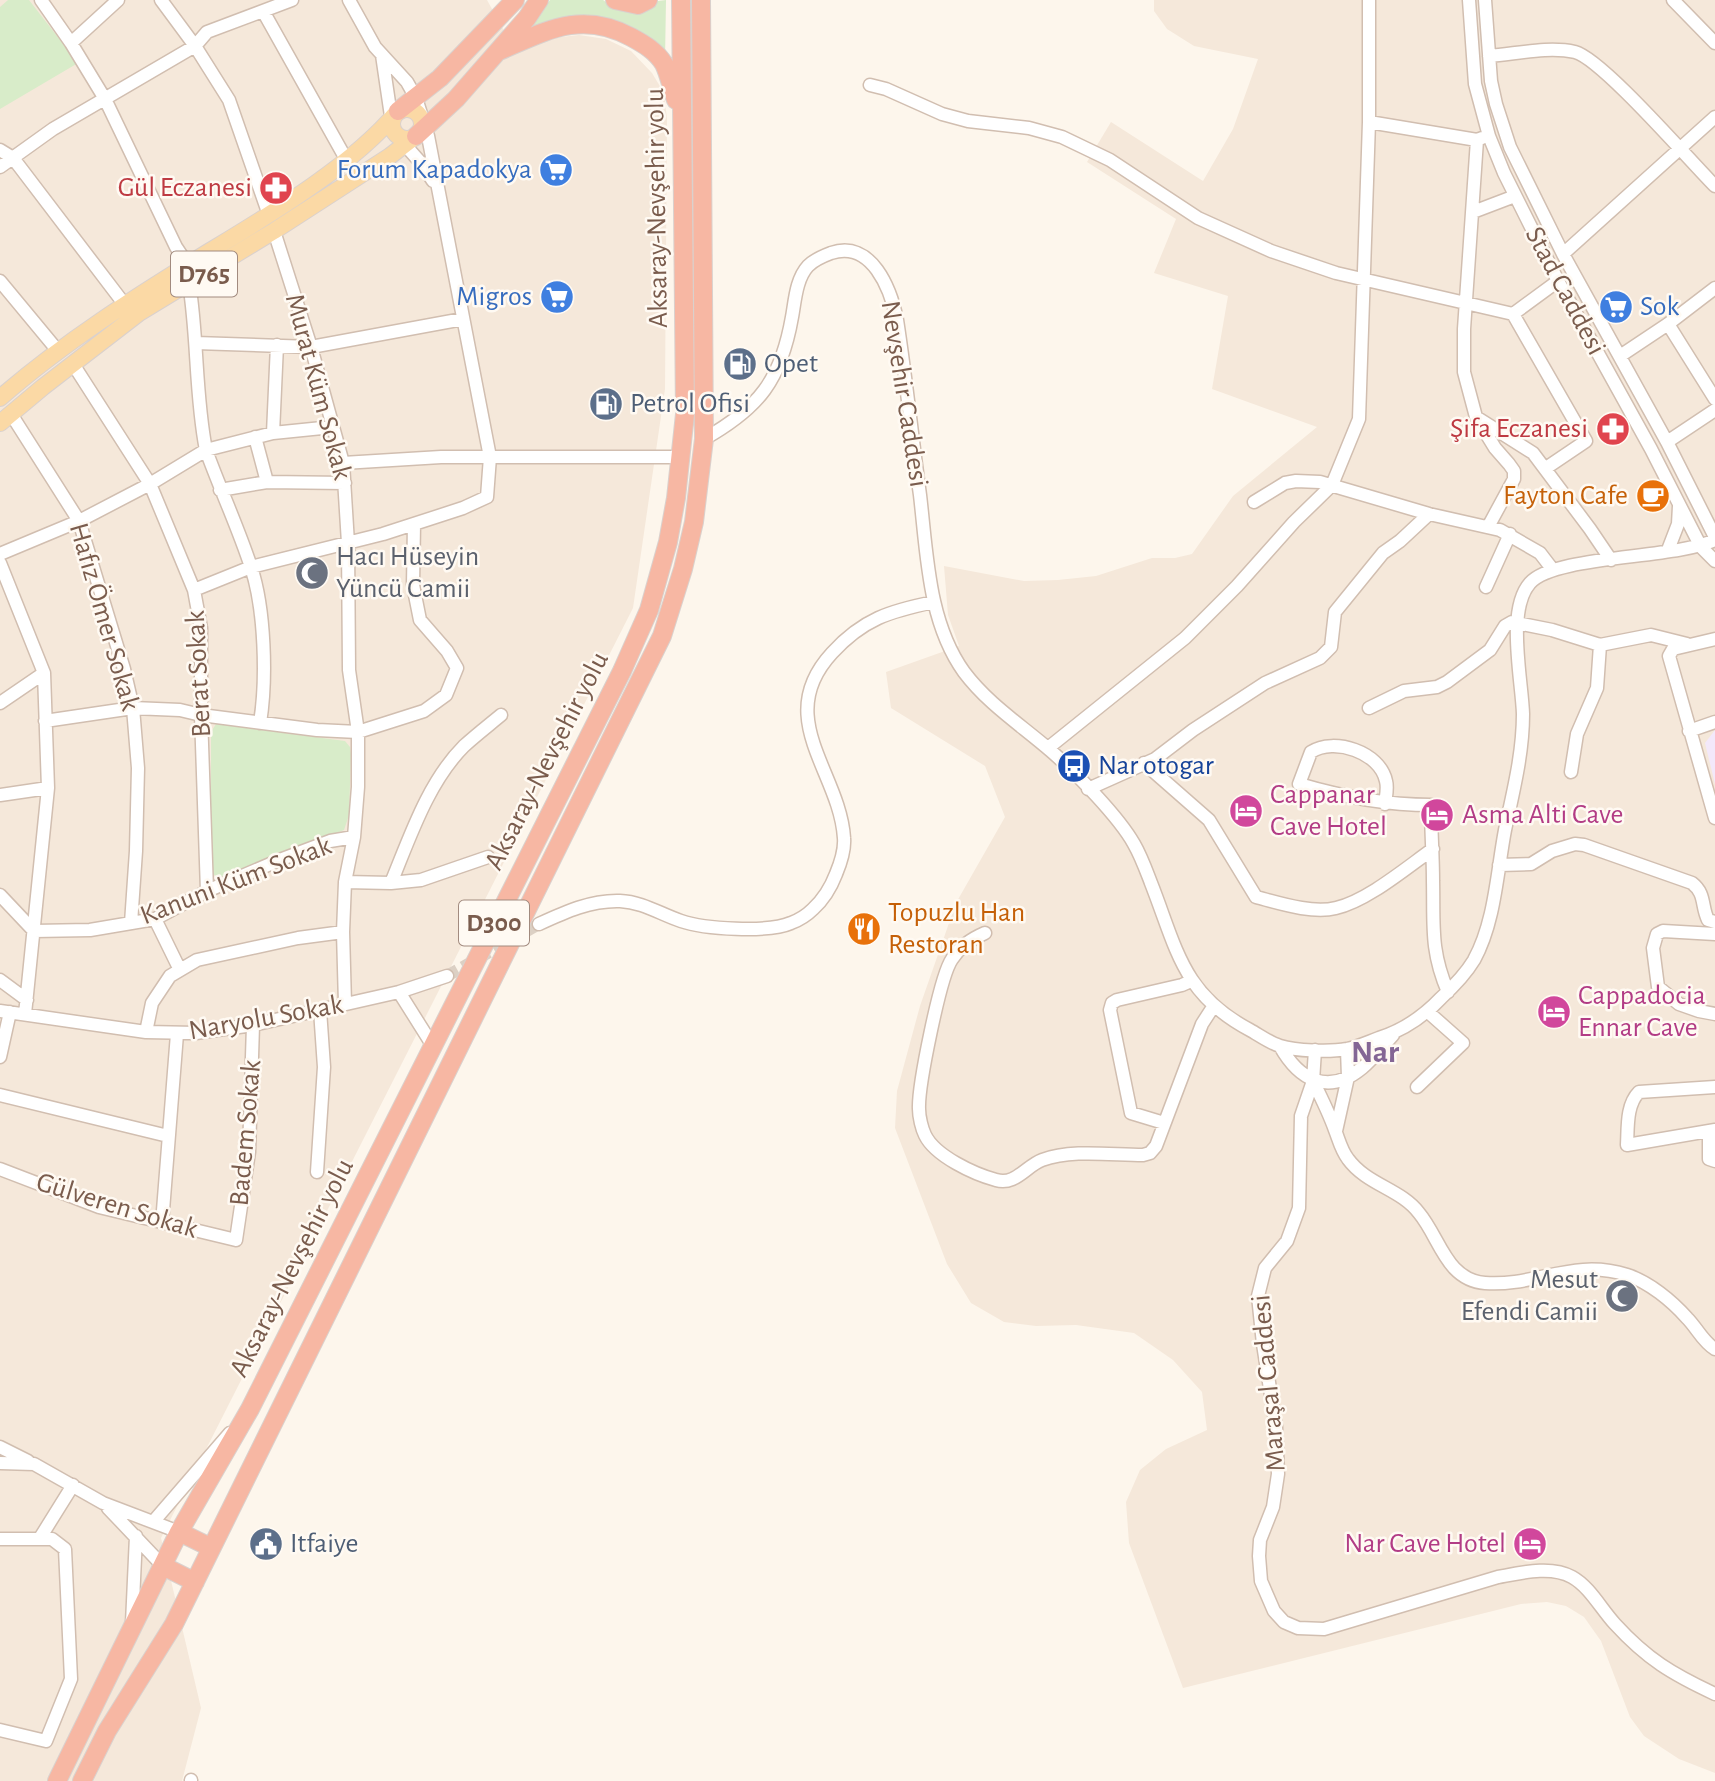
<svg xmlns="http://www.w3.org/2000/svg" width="1715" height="1781" font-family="'Alegreya Sans',sans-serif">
	<rect width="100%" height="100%" fill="#fdf6ec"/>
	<path fill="#f5e8da" d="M0,0h487l29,52 36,-14 27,-3 27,4 25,12 21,22 12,20 3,26 -2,270 -32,219 -472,930 40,170 -19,73h-182z
		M1154,0h561v1773l-36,-14 -35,-23 -14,-19 -29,-76 -17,-24 -18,-11 -19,-4 -26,2 -338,84 -54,-145 -3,-41 14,-32 26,-21 41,-19 -5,-38 -29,-32 -39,-27 -58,-8 -40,1 -32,-4 -33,-19 -24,-39 -52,-136 2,-37 23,-85 36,-103 49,-86 -20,-51 -94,-58 -5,-36 73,-26 -11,-31 -4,-49 80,15 34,-1 38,-4 56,-18h23l17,-4 41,-58 84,-69 -105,-38 16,-93 -74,-23 22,-54 -89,-57 24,-40 92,59 30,-52 25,-70 -64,-13 -27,-17 -13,-18z"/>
	<path fill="#f3e8fa" d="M1715,730v54l-10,-41z"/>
	<path fill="#d8ecc9" d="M8,0h21l49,63 -78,46v-102z
		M550,0h53l10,7 53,-7 -1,60 -89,-40 -46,7z
		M216,724l129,17 5,6 1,7 -2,61 -5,15 -116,47 -8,1 -6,-3 -3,-7v-136z"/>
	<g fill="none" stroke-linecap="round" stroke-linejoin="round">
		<path stroke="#dcd0c4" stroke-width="12" stroke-dasharray="12 6" stroke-linecap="butt" d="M447,976l92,-52"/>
		<g stroke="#d1beb0" stroke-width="15">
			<path id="minor" d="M41,0l30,43 34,56 71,148 12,18
				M161,0l34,46 34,54 40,115
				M1469,0l6,84 14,52 15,37 54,108 93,168 50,98 14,14
				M1485,0l6,81 5,23 14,43 53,107 104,188 48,95
				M1673,0l42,43
				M263,11l83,148
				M71,43l47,-43
				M382,55l10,68
				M1489,56c27,-2 59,-10 86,-4 27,7 115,109 140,134
				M870,85l16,4 56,25 26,7 61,7 33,9 48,23 88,58 73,33 65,22 177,41 45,-33
				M1369,122l108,18 5,-2
				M397,136l24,27 12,18
				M1477,140l-13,189v43l12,45 19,31 14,16 5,7v8l-26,48
				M0,150l13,8 112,147
				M0,167l53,-38 142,-83 12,-14 85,-32
				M1473,212l42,-16
				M274,231l37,116 32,116 5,80 1,127 9,62v55l-4,50 -9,45 -2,50 2,72
				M1563,254l152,-137
				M0,281l58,70
				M189,283c9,55 6,112 17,167 14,39 32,77 45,117 14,42 16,112 9,156
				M1513,314l73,127 -40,27
				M1668,324l47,75
				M196,343l115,4 152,-28
				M1620,356l48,-32 47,-36
				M73,364l77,120 44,106 7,38v87l6,176
				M11,414l68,107 45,148 9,39 5,60 -2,83 -5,72
				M1476,417l57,36 57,76 21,31
				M273,433l4,-88
				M255,437l12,45
				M704,439c55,-31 77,-59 88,-122 3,-16 4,-38 16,-51 6,-6 15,-10 23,-13 41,-14 60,37 66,67 9,58 15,117 23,175 7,59 8,127 44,177 24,32 57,53 87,79 24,21 68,66 83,93 7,12 12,26 17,39 26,66 31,111 99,147 9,5 20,13 30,16 16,5 50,6 67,3 10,-2 21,-7 32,-11 25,-8 44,-21 62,-40 12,-11 24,-23 33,-38 21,-38 23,-88 31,-130 8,-38 18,-76 18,-116 -1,-34 -17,-104 7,-131 24,-28 146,-24 185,-43
				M1667,442l48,-32
				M343,463l98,-6h240
				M220,490l47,-8 78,1
				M1254,502l31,-19 11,-2 24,1 109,32 71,16 40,23 13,17
				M1668,550l10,-26 1,-18
				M0,554l79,-33 71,-37 56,-34 67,-17 59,-6
				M0,563l44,110 4,115 -23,226
				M1486,587l24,-53
				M194,590l57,-23 132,-33 80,-26 24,-11 3,-40 -62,-321 -12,-38 -9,-16 -32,-35 -26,-47
				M1715,639l-42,10 -4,7 46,162
				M0,703l44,-30
				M1369,708l35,-17 33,-4 10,-5 43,-32 15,-24 7,-4 40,8 48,15 51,-10 36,9
				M45,721l88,-13 47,2 21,5 116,15 41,2 66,-21 22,-16 11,-27 -10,-17 -27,-31 -7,-35 1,-61
				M1689,731l26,-9
				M1048,748l137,-110 52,-52 57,-64 38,-37 27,-66 10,-297v-122
				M1144,763l65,57 47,77c23,6 56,17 80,11 31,-7 70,-40 97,-59
				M1571,772l6,-38 20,-46 3,-43
				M1088,789l67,-30 38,-29 72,-47 55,-25 11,-11 4,-35 48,-59 17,-12 29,-27
				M0,795l48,-7
				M1385,804c1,-8 3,-16 1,-23 -6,-29 -52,-44 -75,-29l-12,32c44,13 86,21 132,21 0,26 2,51 2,76 1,44 -3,69 15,111
				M1499,865l32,-1 21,-13 23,-7 9,1 108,38c14,11 9,23 16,37l7,2
				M345,882l46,1 30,-3 67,-23
				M391,883c19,-46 37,-101 73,-137 12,-11 25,-21 37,-31
				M0,895l34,36 56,-1 65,-11 52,-28 75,-32 48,-18 24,-4
				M155,919l25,51
				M539,924c26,-12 52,-24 81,-23 23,1 40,13 61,20 23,8 87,12 110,2 8,-3 16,-8 22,-14 11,-10 18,-22 23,-35 5,-12 9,-24 8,-36 -4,-66 -72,-120 -12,-185 31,-34 58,-42 102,-51
				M985,933c-14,6 -25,13 -33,26 -12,17 -34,128 -33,150 0,8 3,20 6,26 10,21 49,39 71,45 19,6 30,-14 46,-20 30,-11 69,-5 101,-5l7,-2 6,-7 46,-122 11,-17
				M1715,934l-52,-3 -6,3 -4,14 5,39 21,17 20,7 16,3
				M0,980l27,20
				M399,992l34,54
				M0,1011l146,21 50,1 57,-8 146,-33 48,-16
				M146,1032l6,-29 18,-27 27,-16 101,-22 45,-6
				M1280,1046c19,34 48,50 82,22 11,-9 21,-22 31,-33
				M1315,1050l-2,31 -12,35 -2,92 -12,33 -22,27 -7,28 5,48 13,83 2,47 -5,33 -13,33 -1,16 2,25 13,30 10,11 14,6 26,1 174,-52c22,-4 53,-12 74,0 18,10 29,32 43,47 32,35 57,50 100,70
				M0,1057l10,-45
				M1313,1081c8,16 16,32 22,49 4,10 6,20 13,29 19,26 53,30 71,54 21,25 27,67 66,70 50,4 88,-25 142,-8 22,7 45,26 60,43 10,10 16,24 28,31
				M1417,1087l46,-44 -35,-31
				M1715,1087l-76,5c-13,13 -11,36 -12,53l88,-15
				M0,1095l168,41
				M1164,1123l-33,-10 -21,-103 2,-7 5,-3 65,-15 9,-4
				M1336,1131l12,-54 -1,-28
				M1709,1131v28l6,2
				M0,1169l99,38 137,33 13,-88 4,-127
				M317,1172l7,-105 -4,-57
				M162,1223l15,-189
				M0,1447l28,14
				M0,1463l34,1 69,39 76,29
				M108,1508l55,58
				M153,1522l77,-89
				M40,1538l33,-53
				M0,1539h52l13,10 6,130 -25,62 -46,-11
				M132,1623l4,-87
				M191,1780v1"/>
		</g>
		<g stroke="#dad1cd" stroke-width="18">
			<path id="major" d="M392 124a15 15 0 1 1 30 0a15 15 0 1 1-30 0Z
				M0,398c64,-56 137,-102 210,-147 61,-37 142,-85 188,-140
				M0,423l43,-36 96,-74 135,-82 116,-75 26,-20"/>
		</g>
		<g stroke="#dad1cd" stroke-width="20">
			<path id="highway" d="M615,0l23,5 10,-5
				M499,51c47,-20 82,-41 132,-14 13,7 25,14 33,27 5,10 8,25 12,36
				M398,111l42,-33 75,-78
				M416,136l40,-37 71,-81 12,-18
				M179,1532l31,15
				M163,1566l32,16
				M57,1781l122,-249 71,-123 372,-738 27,-61 19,-68 8,-44 9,-84 -4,-414
				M82,1781l25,-50 67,-107 488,-988 21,-67 11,-47 10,-83 -3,-439"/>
		</g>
		<use href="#minor" stroke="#fff" stroke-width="12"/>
		<use href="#major" stroke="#fbd9a5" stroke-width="16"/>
		<use href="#highway" stroke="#f7b7a3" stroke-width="18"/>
	</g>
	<defs>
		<g id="supermarket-disc" transform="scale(1.75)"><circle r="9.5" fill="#3f7fe0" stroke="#fffaf3"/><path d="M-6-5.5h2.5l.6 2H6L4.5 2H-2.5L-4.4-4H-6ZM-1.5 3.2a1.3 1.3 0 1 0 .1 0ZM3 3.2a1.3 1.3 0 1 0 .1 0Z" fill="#fff"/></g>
		<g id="pharmacy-disc" transform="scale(1.75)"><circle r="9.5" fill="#e0444e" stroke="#fffaf3"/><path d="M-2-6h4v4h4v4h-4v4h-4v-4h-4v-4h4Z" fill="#fff"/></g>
		<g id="fuel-disc" transform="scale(1.75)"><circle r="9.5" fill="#5c6f8a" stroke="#fffaf3"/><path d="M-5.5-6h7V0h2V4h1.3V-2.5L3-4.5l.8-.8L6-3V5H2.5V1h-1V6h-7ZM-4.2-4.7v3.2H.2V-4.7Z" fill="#fff"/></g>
		<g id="cafe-disc" transform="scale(1.75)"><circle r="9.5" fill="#e8710a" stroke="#fffaf3"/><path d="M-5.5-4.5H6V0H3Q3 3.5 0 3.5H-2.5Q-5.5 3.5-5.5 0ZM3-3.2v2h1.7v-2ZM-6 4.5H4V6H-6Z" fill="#fff"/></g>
		<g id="mosque-disc" transform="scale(1.75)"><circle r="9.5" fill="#6b7280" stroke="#fffaf3"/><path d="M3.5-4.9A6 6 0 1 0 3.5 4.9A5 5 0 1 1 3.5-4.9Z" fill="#fff"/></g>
		<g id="bus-disc" transform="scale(1.75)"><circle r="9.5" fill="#1a4fb4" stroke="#fffaf3"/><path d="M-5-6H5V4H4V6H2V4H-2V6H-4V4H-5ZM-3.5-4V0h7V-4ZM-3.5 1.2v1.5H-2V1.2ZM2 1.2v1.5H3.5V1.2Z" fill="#fff"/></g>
		<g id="hotel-disc" transform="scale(1.75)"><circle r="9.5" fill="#d1479c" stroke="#fffaf3"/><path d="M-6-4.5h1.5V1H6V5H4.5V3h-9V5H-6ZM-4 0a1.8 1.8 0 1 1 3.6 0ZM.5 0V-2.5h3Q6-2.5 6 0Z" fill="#fff"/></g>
		<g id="restaurant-disc" transform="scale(1.75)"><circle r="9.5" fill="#e8710a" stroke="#fffaf3"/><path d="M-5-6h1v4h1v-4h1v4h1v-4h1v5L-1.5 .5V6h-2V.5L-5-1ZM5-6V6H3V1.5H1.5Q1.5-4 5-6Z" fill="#fff"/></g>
		<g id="civic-disc" transform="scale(1.75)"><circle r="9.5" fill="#5c6f8a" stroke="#fffaf3"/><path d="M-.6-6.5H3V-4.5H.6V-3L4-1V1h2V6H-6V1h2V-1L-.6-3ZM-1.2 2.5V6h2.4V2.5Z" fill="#fff"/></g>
	</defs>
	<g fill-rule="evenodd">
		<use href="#supermarket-disc" x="556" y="170"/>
		<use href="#pharmacy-disc" x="276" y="188"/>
		<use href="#supermarket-disc" x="557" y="297"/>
		<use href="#supermarket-disc" x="1616" y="307"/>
		<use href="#fuel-disc" x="740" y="364"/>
		<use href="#fuel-disc" x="606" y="404"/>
		<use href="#pharmacy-disc" x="1613" y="429"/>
		<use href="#cafe-disc" x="1653" y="496"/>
		<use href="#mosque-disc" x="312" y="573"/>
		<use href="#bus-disc" x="1074" y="766"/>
		<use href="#hotel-disc" x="1246" y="811"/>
		<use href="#hotel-disc" x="1437" y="815"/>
		<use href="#restaurant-disc" x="864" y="929"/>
		<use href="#hotel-disc" x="1554" y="1012"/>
		<use href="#mosque-disc" x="1622" y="1296"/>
		<use href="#civic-disc" x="266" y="1544"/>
		<use href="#hotel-disc" x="1530" y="1544"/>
	</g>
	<g text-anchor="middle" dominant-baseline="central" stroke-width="5" stroke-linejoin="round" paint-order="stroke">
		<g fill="#fffaf3" stroke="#a28b7f" stroke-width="2">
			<rect x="171" y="251.5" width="66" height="45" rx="5"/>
			<rect x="459" y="900.5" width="70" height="45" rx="5"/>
		</g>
		<g font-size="26" font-weight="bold" fill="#7a5c4d">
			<text x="204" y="274">D765</text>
			<text x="494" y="923">D300</text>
		</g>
		<g font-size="28" fill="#366cbe" stroke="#fffaf3" text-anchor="end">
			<text x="532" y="170">Forum Kapadokya</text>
			<text x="532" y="297">Migros</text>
			<text x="1640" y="307" text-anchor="start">Sok</text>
		</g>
		<g font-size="28" fill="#be3a42" stroke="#fffaf3" text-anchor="end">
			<text x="252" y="188">Gül Eczanesi</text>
			<text x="1588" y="429">Şifa Eczanesi</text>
		</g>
		<g font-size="28" fill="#7a5c4d" stroke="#fffaf3">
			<text transform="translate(657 208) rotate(-91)">Aksaray-Nevşehir yolu</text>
			<text transform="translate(1565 291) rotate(62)">Stad Caddesi</text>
			<text transform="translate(318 387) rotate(75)">Murat Küm Sokak</text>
			<text transform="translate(904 394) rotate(81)">Nevşehir Caddesi</text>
			<text transform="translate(104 617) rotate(74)">Hafız Ömer Sokak</text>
			<text transform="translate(199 674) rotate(-93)">Berat Sokak</text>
			<text transform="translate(547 761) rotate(-63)">Aksaray-Nevşehir yolu</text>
			<text transform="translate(236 881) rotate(-21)">Kanuni Küm Sokak</text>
			<text transform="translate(266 1018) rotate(-10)">Naryolu Sokak</text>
			<text transform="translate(246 1133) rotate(-85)">Badem Sokak</text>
			<text transform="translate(117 1206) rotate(17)">Gülveren Sokak</text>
			<text transform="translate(292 1268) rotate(-63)">Aksaray-Nevşehir yolu</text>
			<text transform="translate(1269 1383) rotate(-95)">Maraşal Caddesi</text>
		</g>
		<g font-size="28" fill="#4e5e75" stroke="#fffaf3" text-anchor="start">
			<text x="764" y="364">Opet</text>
			<text x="630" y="404">Petrol Ofisi</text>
			<text x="290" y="1544">Itfaiye</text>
		</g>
		<g font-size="28" fill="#c56008" stroke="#fffaf3" text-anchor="end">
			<text x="1628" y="496">Fayton Cafe</text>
			<text x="888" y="913" text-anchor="start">Topuzlu Han<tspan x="888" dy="32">Restoran</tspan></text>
		</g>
		<g font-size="28" fill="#5b616d" stroke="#fffaf3" text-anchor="start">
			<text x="336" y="557">Hacı Hüseyin<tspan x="336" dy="32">Yüncü Camii</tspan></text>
			<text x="1598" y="1280" text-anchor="end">Mesut<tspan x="1598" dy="32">Efendi Camii</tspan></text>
		</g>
		<g font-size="28" fill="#164399" stroke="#fffaf3" text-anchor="start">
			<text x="1098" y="766">Nar otogar</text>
		</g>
		<g font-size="28" fill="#b23c85" stroke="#fffaf3" text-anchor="start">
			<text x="1270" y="795">Cappanar<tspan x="1270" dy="32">Cave Hotel</tspan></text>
			<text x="1462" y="815">Asma Alti Cave</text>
			<text x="1578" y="996">Cappadocia<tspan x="1578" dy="32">Ennar Cave</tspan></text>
			<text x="1506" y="1544" text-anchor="end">Nar Cave Hotel</text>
		</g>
		<g font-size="32" font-weight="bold" fill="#846695" stroke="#fffaf3">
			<text x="1375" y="1052">Nar</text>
		</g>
	</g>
</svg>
